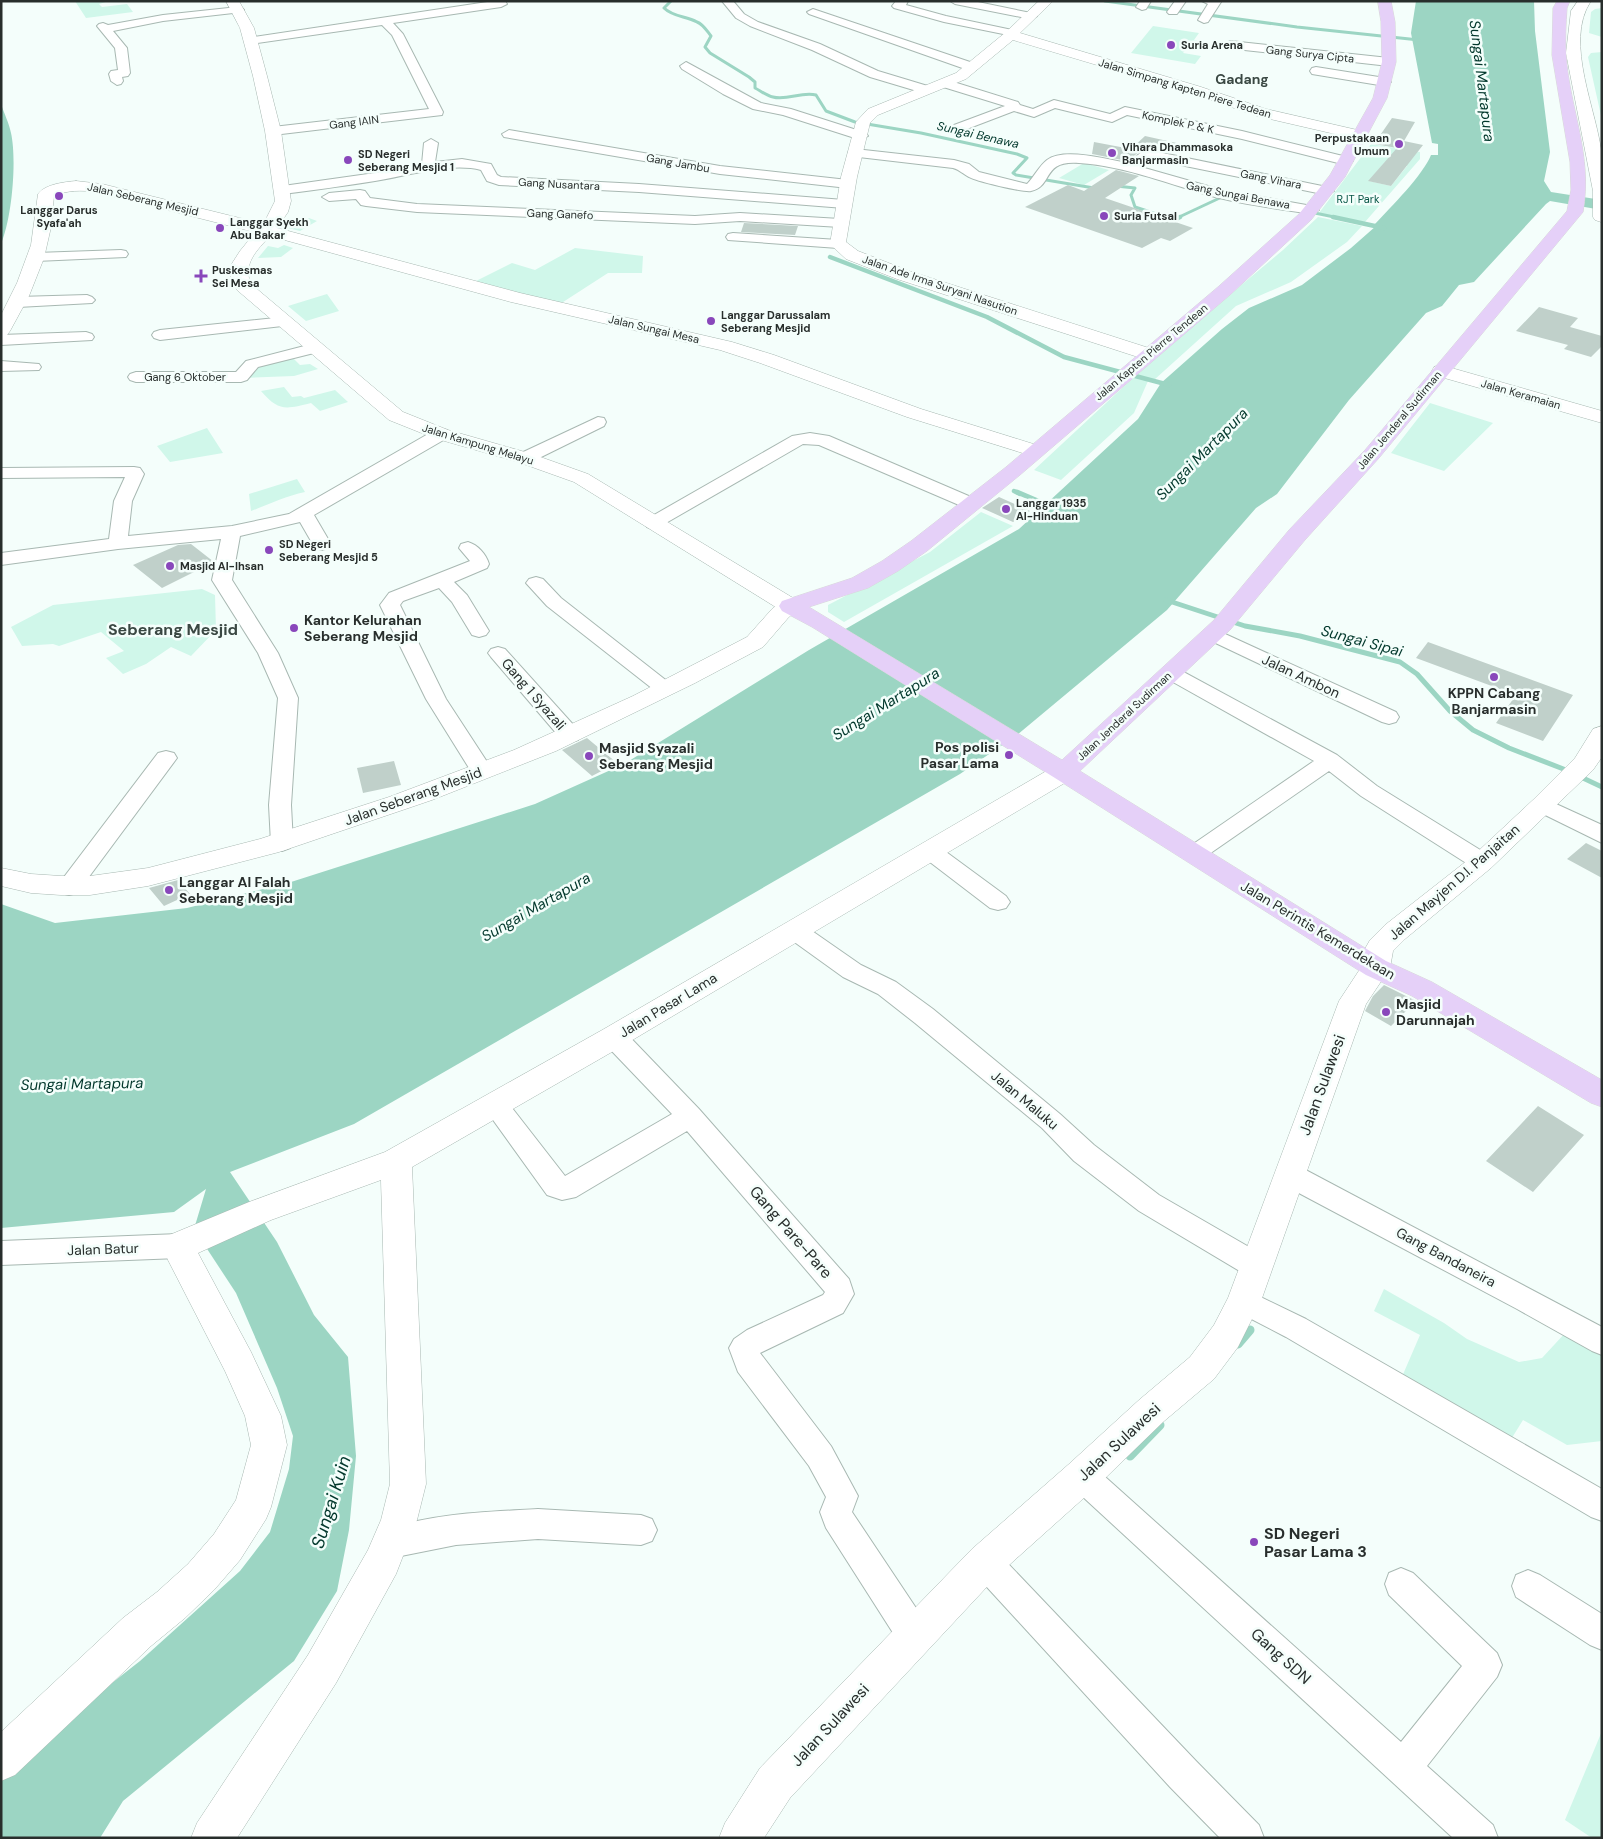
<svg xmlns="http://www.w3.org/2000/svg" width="1603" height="1839" font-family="'DM Sans',sans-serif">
	<rect width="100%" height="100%" fill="#f4fefb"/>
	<path fill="#d0f7ea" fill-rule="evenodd" d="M75,1h34l-10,3 3,3 25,-3 6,8 -47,6z
		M1602,8v29l-13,-4 2,-21 4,-3z
		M1153,26l46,7 -5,7 12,2 -7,8 -12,-2 -4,5 18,3 -6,8 -64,-11z
		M1602,52v68l-14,-63 3,-4z
		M1371,144l49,8v7l-55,63 -46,-9zM1385,162l22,4 -16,20 -22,-5z
		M1084,163l25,7 -25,15 -25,-7z
		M1318,217l44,9 -15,16 -56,40 -55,24 -82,74 -19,-6 148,-124z
		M309,218l8,3 -17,10 -12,-3 -1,-5 7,-3z
		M284,245l9,3 -12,9 -23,1 10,-12 10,2z
		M575,248l68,8 -1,17h-34l-48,31 -88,-21 40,-20 23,7z
		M327,294l12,17 -33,10 -18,-15z
		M274,358h19l7,7 10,-1 8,5 -24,7 -51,2 11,-12z
		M1134,377l14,4 -14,32 -73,67 -27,-10z
		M284,387l8,10 9,-1 3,2 31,-8 13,12 -28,9 -9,-8c-25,6 -32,9 -50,-12z
		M1430,403l63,20 -49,48 -53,-18z
		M207,428l16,25 -53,9 -13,-16z
		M297,479l8,13c-19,4 -35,12 -54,19l-2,-17z
		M981,512l32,14 -169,96 -16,-10v-7l102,-53z
		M202,589l13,6 1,35 -25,26 -20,-9 -25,17 -23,10 -17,-16 18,-7 -23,-19 -42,14 -6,-2 -31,2 -11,-19 42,-22z
		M1384,1289l60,34 23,16 52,23 23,-4 24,-26 36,20v89l-35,4 -44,-25 -13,21 -109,-62 19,-44 -46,-24z
		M1602,1731v107h-10l-27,-18z"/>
	<path fill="#9cd5c3" d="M1416,1h118l1,30 15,121 -6,29 7,11 51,8v10l-52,-9 -4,3 -72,78 -15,3 -17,21 -16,7 -77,87 -72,94 -21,14 -89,102 -150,125 -57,39 -606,350 -124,48 47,70 37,73 34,42 8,99 -7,74 -12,61 -43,70 -171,140 -23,37h-99v-61l19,-22 120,-94 100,-90 30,-39 19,-63 4,-33 -16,-48 -41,-95 -42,-64 12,-40 -32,23 -173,16v-324l54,19 132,-15 104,-26 244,-78 89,-40 185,-114 210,-121 119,-110 23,-36 61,-54 27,-21 53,-23 49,-37 25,-22 -1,-2c16,-17 48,-49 56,-69h7v-11l-6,-1 -21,-110z
		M1,104c3,9 8,19 10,29 6,27 1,85 -10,111z"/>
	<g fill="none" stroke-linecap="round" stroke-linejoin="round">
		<path stroke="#9cd5c3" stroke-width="3" d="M671,1l-7,7c9,9 22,8 33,14 6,2 10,9 14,14l-6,11 5,6 39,24 6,5v6c6,3 12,8 18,9 14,4 29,-6 43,-2l10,16 29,11 66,11 96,21 10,4 -14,15 3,2 78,13
			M1105,1l192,26 122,13
			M1116,186l19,2 -4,7 4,12 34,11
			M1310,212l29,6
			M1177,218l47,-22"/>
		<path stroke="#9cd5c3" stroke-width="4.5" d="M1165,217l9,3 6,-3
			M1333,217l51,11
			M830,257l157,60 77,40 105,28
			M1014,491l6,3"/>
		<path stroke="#9cd5c3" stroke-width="5" d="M1017,492l28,12
			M1166,600l79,26 55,10 100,26 17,12 33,37 23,19 36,18 57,22 36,17"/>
		<path stroke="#9cd5c3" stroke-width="9" d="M1238,1344l12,-14
			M1130,1456l30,-31"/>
	</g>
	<path fill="#c0d0ca" d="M1392,118l23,4 -11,19 19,4 -32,41 -23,-5 29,-33 -23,-4z
		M1145,136l36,8 -10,9 -23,-5 -5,1 -16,12 -35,-7 2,-12 37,7z
		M1116,170l23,6 -34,22 88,30 -23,13 -9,-3 -19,10 -117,-41 43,-22 16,6z
		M744,223l54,3 -3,9 -54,-3z
		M1539,307l39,11 -8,9 32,9v10l-11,11 -27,-8 4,-4 -52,-14z
		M999,497l31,14 -17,11 -31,-14z
		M191,544l23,18 -52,26 -29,-23 45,-20z
		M1428,642l145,53 -30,46 -47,-18 20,-28 -100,-37z
		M587,738l30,25 -25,13 -30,-26z
		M394,761l7,24 -38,8 -6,-25z
		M1586,843l16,8v27l-35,-19z
		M178,880l12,14 -26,12 -15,-18z
		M1384,985l32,16 -25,25 -26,-15 8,-15z
		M1538,1106l46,29 -51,57 -47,-31z"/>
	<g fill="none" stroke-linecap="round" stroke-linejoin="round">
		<g stroke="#a8b8b2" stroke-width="2">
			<path id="minor" d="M494,1h11l2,3 -6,3 -108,16 10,11 40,78 -1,3 -169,20 -6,-4 6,-4 156,-18 -37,-74 -10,-10 -131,19 -4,-2 -2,-2 2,-2z
				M722,1h11l11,13 14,8 62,22 58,27 53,16 2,3 -6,4 -57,-17 -58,-27 -62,-24 -14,-8z
				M896,1h12l-2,4 40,11 71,15 2,2 -6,3 -69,-14 -50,-14 -2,-2z
				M950,1h23l58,12 6,3 -6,3 -76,-15z
				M1140,1h11l-5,8 -4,1 -6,-3z
				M1175,1h11l-9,13h-8l-2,-2z
				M1202,1l19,1 -13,20 -4,1 -6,-3 10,-16z
				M238,7l4,1 2,2 -2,2 -79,9 -50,10 14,17 3,25 -2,3 -6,1 1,4 -2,3 -4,1 -6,-4 -2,-7 2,-3 7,-1 -3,-22 -18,-22 2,-2 4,-1 5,2 55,-10z
				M813,9l163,55 2,3 -2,3h-8l-159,-56 -2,-2z
				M1230,41l159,17 6,4 -6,4 -163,-18 -2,-3z
				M686,62l75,41 30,6 75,24 2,3 -7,4 -78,-25 -30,-6 -30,-15 -41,-25 -2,-3z
				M1316,67l69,11 6,4 -6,4 -73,-12 -2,-3 2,-3z
				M944,79l74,23 2,3 13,4 21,-9 56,14 15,-7 117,24 109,27 2,3 -7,4 -104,-26 -115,-24 -15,7 -57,-14 -21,9 -20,-6 -55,21 -6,-4 1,-3 51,-19 -65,-20 -2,-3z
				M509,130l211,36 128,14 7,4 -7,4 -128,-14 -216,-37 -2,-3z
				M431,139l7,4 -3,19 27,-3 29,5 6,11 4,2 138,7 205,16 7,4 -7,4 -205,-16 -140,-7 -12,-4 -6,-11c-31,-8 -75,6 -106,11 -31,5 -61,9 -92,13l-7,-4 7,-4 92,-13 47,-9 2,-21z
				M855,149l99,11 15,4 10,8 48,12c7,-7 12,-18 20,-24 18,-13 61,0 81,3l15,-12 5,-1 179,37 7,4 -7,4 -176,-36 -10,8 81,23 90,16 7,4 -7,4c-32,-5 -66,-9 -97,-17 -44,-12 -89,-31 -136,-34 -38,-3 -25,23 -48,28 -5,2 -56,-10 -62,-14 -6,-3 -9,-7 -16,-9l-103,-12 -2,-3 2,-3z
				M360,190l5,1 5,7 47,6 278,12 45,-3 100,6 5,1 2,3 -2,3 -5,1 -100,-6 -45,3 -278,-12 -51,-6 -5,-1 -5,-6 -27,2 -7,-4 7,-4z
				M733,233l105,7 5,1 2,3 -2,3 -5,1 -110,-8 -2,-3 2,-3z
				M121,250l5,1 2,3 -2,3 -90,4 -5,-1 -2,-3 2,-3 5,-1z
				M87,295l5,2 3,3 -3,3 -74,4 -5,-2 -3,-3 3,-3 5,-2z
				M285,317l6,2 2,3 -2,3 -131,15 -6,-2 -2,-3 2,-3 6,-2z
				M86,332l6,2 2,3 -2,3 -91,5v-10z
				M316,343l6,2 2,3 -2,3 -64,16 -11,13 -6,2h-105l-6,-2 -2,-3 2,-3 6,-2h100l10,-11z
				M1,361l38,3 2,3 -2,3 -38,1z
				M598,417l6,1 2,4 -2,4 -73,36 -6,1 -6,-1 -3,-4 3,-4z
				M441,429l6,1 3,4 -3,4 -133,77 17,29 -2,4 -7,2 -7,-2 -15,-26 -60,14 -8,44 46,73 20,45 -7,107 2,38 -3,5 -8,3 -8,-3 -3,-5 -2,-38 9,-107 -20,-45 -46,-73 9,-41 -103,10 -117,16v-12l108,-14 5,-38 11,-24 -124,1v-10l133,-1 6,1 4,6 -12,27 -4,35 104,-10 57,-12 146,-84z
				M810,433l19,3 149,64 3,4 -3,4 -6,1 -6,-1 -147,-63 -16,-1 -144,83 -6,2 -6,-2 -3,-4 3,-4 145,-83z
				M468,542c10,3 18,12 21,22l-2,4 -33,14 13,13 22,36 -3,4 -7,2 -7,-2 -20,-33 -13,-14 -36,13 -3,4 46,94 47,72 -3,5 -8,2 -8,-2 -48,-77 -46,-94 9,-12 81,-32 -11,-13 2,-4z
				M536,577l7,2 18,19 111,87 3,4 -3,4 -7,2 -7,-2 -111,-87 -21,-23 3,-4z
				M1212,628l184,84 3,5 -3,5 -7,2 -7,-2 -177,-84 -3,-4 3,-4z
				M498,647l7,2 73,81 3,5 -3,5 -8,2 -8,-2 -71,-83 -3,-4 3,-4z
				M1171,667l7,2 159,86 40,31 113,70 3,6 -3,6 -8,2 -8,-2 -113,-72 -32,-25 -127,88 -8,3 -8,-3 -3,-5 3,-5 128,-88 -150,-84 -3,-4 3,-4z
				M166,751l8,2 3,5 -100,135 -8,2 -8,-2 -4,-6 4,-6 97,-128z
				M1543,798l59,27v18l-67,-33 -3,-5 3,-5z
				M930,843l8,3 68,50 4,6 -4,6 -8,2 -8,-2 -68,-52 -3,-5 3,-5z
				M794,922l8,2 59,41 35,17 37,27 127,105 34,31 65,50 109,63 4,9 -4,9 -10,3 -10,-3 -109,-65 -65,-50 -32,-33 -127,-105 -37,-29 -35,-17 -57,-41 -4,-6 4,-6z
				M614,1027l9,3 76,79 150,170 5,15 -11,19 -83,40 71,93 27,50 -6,16 74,111 5,12 -5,12 -12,5 -12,-5 -76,-119 -6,-16 6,-15 -17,-31 -71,-94 -9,-24 5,-9 13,-9 76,-35 2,-3 -138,-161 -111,66 -14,3 -15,-5 -64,-89 4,-7 9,-3 9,3 60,77 107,-62 -67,-70 -4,-7 4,-7z
				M1290,1164l10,3 302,160v28l-10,-4 -75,-42 -237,-126 -4,-8 4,-8z
				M179,1234l10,4 4,8 -4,8 -10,4 -178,7v-24z
				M1244,1289l62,30 296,170v32l-11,-4 -305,-180 -52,-27 -4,-9 4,-9z
				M1082,1461l11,5 308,276 61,-76 -73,-71 -4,-11 4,-11 12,-5 12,5 84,80 5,12 -5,12 -70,89 66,59 5,13h-45l-382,-352 -5,-10 5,-10z
				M538,1509l103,6 11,4 5,11 -5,11 -11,4 -103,-6 -82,6 -65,13 -11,-4 -5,-11 5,-11c48,-19 107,-20 158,-23z
				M985,1546l11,5 200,210 63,64 5,13h-44l-50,-51 -196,-214 -5,-11 5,-11z
				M1528,1570l12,5 62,39v36l-12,-5 -74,-48 -4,-11 4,-11z"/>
		</g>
		<g stroke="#a8b8b2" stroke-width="1">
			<path id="tertiary" d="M1039,1h14l-33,32 181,54 65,22 100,23 3,3 -3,3 -5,2 -104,-24 -66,-23 -178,-53 -47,39 -88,36 -8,8 -13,54 -11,65 12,9 51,20 246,79 2,4 -2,4 -7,2 -7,-2 -244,-79 -51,-20 -16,-15 11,-67 15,-55 12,-13 88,-36 50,-41z
				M76,181l26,3 170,42 2,4 -2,4 -6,1 -170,-43c-15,-2 -29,-2 -42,4l-3,31 -7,31 -15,38 -19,35 -3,4 -6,1v-21l16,-32 14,-38 7,-51c7,-10 27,-12 38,-13z
				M790,599l8,2 3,5 -13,12 -25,29 -68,36 -139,68 -124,49 -153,52 -131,34 -58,9h-29l-30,-2 -30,-7v-18l30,6 30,2h29l58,-8 112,-29 129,-42 125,-47 119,-54 114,-59 25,-28 10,-8z
				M1064,764l9,2 4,6 -4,6 -449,267 -212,122 14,317 -9,36 -21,54 -60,109 -99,155h-46l6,-15 111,-168 60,-105 13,-30 9,-36 -9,-304 -110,40 -73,33 53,99 30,64 6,29 -16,62 -5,12 -26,41 -26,30 -29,28 -34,28 -136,129 -14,6v-49l122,-114 34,-26 31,-28 26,-30 22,-34 15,-55 -6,-29 -20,-45 -57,-111 -5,-14 4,-10 82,-34 136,-50 219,-123 451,-263z"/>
		</g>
		<g stroke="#a8b8b2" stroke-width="1">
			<path id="secondary" d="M226,1h13l15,27 13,48 14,55 10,70 -3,11 -11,16 243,65 212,49 42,13 147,54 122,38 3,4 -3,4 -7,2 -7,-2 -122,-38 -147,-54 -40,-13 -209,-48 -241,-66c-13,14 -28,28 -19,48l152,128 45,18 84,24 56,20 210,127 3,5 -3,5 -8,2 -8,-2 -208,-129 -56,-20 -84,-24 -45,-18 -152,-130 -7,-15 1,-10 9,-14 26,-32 9,-18 -10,-70 -12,-55 -13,-48z
				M1578,1h13c-28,41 7,111 11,156 1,16 1,51 -1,65l-6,-2 -2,-3v-26l-27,-138 5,-42z
				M1441,365l161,46v12l-168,-48 -2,-4 2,-4z
				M1602,726v31l-9,13 -102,98 -86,71 -12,12 -3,17 -24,36 -105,297 -23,46 -24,32 -51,43 -68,66 -97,87 -208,223 -26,40h-45l6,-15 35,-55 212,-219 97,-85 70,-64 51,-43 24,-32 14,-27 111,-297 23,-35 4,-19 4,-7 15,-15 88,-69 61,-57 41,-41 18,-29z"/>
		</g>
		<g stroke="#d8d9d9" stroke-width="1">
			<path id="primary" d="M1378,1h13l4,21 1,40 -9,36 -42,79 -34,43 -80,74 -211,181 -93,76 -29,20 -30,17 -59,19 253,153 152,-140 75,-90 76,-80 202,-239 4,-21 -1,-28 -18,-107 1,-47 4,-7h13l-3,7c-1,15 -2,31 -1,47 4,55 27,100 17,157l-204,246 -74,82 -75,90 -150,141 306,190 46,21 170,98v27l-11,-4 -179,-107 -46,-21 -311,-197 -243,-151 -30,-16 -3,-5 3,-5 70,-23 30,-17 29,-20 95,-74 213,-181 80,-72 31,-39 43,-77 9,-36 -1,-40z"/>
		</g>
		<use href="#minor" fill="#fff" fill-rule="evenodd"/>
		<use href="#tertiary" fill="#fff" fill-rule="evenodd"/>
		<use href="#secondary" fill="#fff" fill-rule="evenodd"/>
		<use href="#primary" fill="#e5d0f8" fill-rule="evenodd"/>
	</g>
	<g fill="#8947bb" stroke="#f4fefb" stroke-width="2">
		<circle cx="1171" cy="45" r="5"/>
		<circle cx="1399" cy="144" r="5"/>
		<circle cx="1112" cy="153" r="5"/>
		<circle cx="348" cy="160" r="5"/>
		<circle cx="59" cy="196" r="5"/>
		<circle cx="1104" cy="216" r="5"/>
		<circle cx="220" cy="228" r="5"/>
		<path d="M198.5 268.5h5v5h5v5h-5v5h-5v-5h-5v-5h5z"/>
		<circle cx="711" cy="321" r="5"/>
		<circle cx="1006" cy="509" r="5"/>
		<circle cx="269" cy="550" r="5"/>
		<circle cx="170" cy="566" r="5"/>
		<circle cx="294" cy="628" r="5"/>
		<circle cx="1494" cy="677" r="5"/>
		<circle cx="1009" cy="755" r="5"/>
		<circle cx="589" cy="756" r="5"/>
		<circle cx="169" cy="890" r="5"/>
		<circle cx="1386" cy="1012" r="5"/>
		<circle cx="1254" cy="1542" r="5"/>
	</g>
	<g text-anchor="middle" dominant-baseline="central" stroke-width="5" stroke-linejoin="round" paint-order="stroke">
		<g font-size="11" font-weight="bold" fill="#282e2c" stroke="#f4fefb" text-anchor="start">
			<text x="1181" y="45">Suria Arena</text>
			<text x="1389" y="138" text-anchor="end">Perpustakaan<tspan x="1389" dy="13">Umum</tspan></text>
			<text x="1122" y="147">Vihara Dhammasoka<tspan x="1122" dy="13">Banjarmasin</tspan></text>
			<text x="358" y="154">SD Negeri<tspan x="358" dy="13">Seberang Mesjid 1</tspan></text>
			<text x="59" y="210" text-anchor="middle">Langgar Darus<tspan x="59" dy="13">Syafa'ah</tspan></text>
			<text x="1114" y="216">Suria Futsal</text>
			<text x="230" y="222">Langgar Syekh<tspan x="230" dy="13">Abu Bakar</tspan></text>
			<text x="212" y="270">Puskesmas<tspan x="212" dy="13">Sei Mesa</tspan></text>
			<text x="721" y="315">Langgar Darussalam<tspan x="721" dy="13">Seberang Mesjid</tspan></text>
			<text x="1016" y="503">Langgar 1935<tspan x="1016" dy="13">Al-Hinduan</tspan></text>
			<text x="279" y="544">SD Negeri<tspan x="279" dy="13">Seberang Mesjid 5</tspan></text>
			<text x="180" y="566">Masjid Al-Ihsan</text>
		</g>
		<g font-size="11" fill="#282e2c" stroke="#f4fefb">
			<text transform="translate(1310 54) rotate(6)">Gang Surya Cipta</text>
			<text transform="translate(1185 88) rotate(17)">Jalan Simpang Kapten Piere Tedean</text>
			<text transform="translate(354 122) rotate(-7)">Gang IAIN</text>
			<text transform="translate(1178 122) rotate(12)">Komplek P &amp; K</text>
			<text transform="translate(678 163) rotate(10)">Gang Jambu</text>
			<text transform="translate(1271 179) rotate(11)">Gang Vihara</text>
			<text transform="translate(559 184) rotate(3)">Gang Nusantara</text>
			<text transform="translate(1238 195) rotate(11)">Gang Sungai Benawa</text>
			<text transform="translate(143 199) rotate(13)">Jalan Seberang Mesjid</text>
			<text transform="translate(560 214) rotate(2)">Gang Ganefo</text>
			<text transform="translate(940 285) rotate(19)">Jalan Ade Irma Suryani Nasution</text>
			<text transform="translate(654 329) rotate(13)">Jalan Sungai Mesa</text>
			<text transform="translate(1151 352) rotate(-40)">Jalan Kapten Pierre Tendean</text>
			<text x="185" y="377">Gang 6 Oktober</text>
			<text transform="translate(1521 394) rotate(16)">Jalan Keramaian</text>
			<text transform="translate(1399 420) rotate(-50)">Jalan Jenderal Sudirman</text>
			<text transform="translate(478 444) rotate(17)">Jalan Kampung Melayu</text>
			<text transform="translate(1124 716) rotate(-43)">Jalan Jenderal Sudirman</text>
		</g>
		<g font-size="11" fill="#065646" stroke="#f4fefb">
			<text x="1358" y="199">RJT Park</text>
		</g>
		<g font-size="12" font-style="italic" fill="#02382c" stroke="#f4fefb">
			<text transform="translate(978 135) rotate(13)">Sungai Benawa</text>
		</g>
		<g font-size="14" font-weight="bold" fill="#3a4843" stroke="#f4fefb">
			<text x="1242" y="79">Gadang</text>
		</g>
		<g font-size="14" font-weight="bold" fill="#282e2c" stroke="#f4fefb" text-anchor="start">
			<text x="304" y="620">Kantor Kelurahan<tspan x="304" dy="16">Seberang Mesjid</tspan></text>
			<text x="1494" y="693" text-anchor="middle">KPPN Cabang<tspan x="1494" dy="16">Banjarmasin</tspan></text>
			<text x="999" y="747" text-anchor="end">Pos polisi<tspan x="999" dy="16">Pasar Lama</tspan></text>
			<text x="599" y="748">Masjid Syazali<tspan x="599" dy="16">Seberang Mesjid</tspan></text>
			<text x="179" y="882">Langgar Al Falah<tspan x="179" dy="16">Seberang Mesjid</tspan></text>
			<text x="1396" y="1004">Masjid<tspan x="1396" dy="16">Darunnajah</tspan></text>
		</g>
		<g font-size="14" fill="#282e2c" stroke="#f4fefb">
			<text transform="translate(1301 676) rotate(25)">Jalan Ambon</text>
			<text transform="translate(534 694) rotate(49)">Gang 1 Syazali</text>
			<text transform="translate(413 796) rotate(-20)">Jalan Seberang Mesjid</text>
			<text transform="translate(1454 882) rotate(-41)">Jalan Mayjen D.I. Panjaitan</text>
			<text transform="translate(1318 930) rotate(31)">Jalan Perintis Kemerdekaan</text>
			<text transform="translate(668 1005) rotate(-31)">Jalan Pasar Lama</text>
			<text transform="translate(1025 1100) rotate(40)">Jalan Maluku</text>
			<text transform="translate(103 1249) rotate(-2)">Jalan Batur</text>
			<text transform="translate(1446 1257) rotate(28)">Gang Bandaneira</text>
		</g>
		<g font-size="15" font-style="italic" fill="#02382c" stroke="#f4fefb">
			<text transform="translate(1482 81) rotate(83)">Sungai Martapura</text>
			<text transform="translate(1202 454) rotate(-45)">Sungai Martapura</text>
			<text transform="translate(1362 641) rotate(15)">Sungai Sipai</text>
			<text transform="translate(886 704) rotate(-32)">Sungai Martapura</text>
			<text transform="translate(536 907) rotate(-30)">Sungai Martapura</text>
			<text transform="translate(82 1084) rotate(-1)">Sungai Martapura</text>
		</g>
		<g font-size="16" font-weight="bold" fill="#3a4843" stroke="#f4fefb">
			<text x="173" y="629">Seberang Mesjid</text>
		</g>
		<g font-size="16" fill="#282e2c" stroke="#f4fefb">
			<text transform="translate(1322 1085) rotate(-70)">Jalan Sulawesi</text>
			<text transform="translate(791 1232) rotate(49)">Gang Pare-Pare</text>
			<text transform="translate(1119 1442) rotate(-43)">Jalan Sulawesi</text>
			<text transform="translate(1281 1656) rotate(42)">Gang SDN</text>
			<text transform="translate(830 1725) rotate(-47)">Jalan Sulawesi</text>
		</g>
		<g font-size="16" font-weight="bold" fill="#282e2c" stroke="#f4fefb" text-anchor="start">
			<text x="1264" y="1533">SD Negeri<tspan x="1264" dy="18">Pasar Lama 3</tspan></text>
		</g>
		<g font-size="18" font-style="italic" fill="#02382c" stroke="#f4fefb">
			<text transform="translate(331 1502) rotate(-73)">Sungai Kuin</text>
		</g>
	</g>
	<rect width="1603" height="1839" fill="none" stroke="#282e2c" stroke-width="5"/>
</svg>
